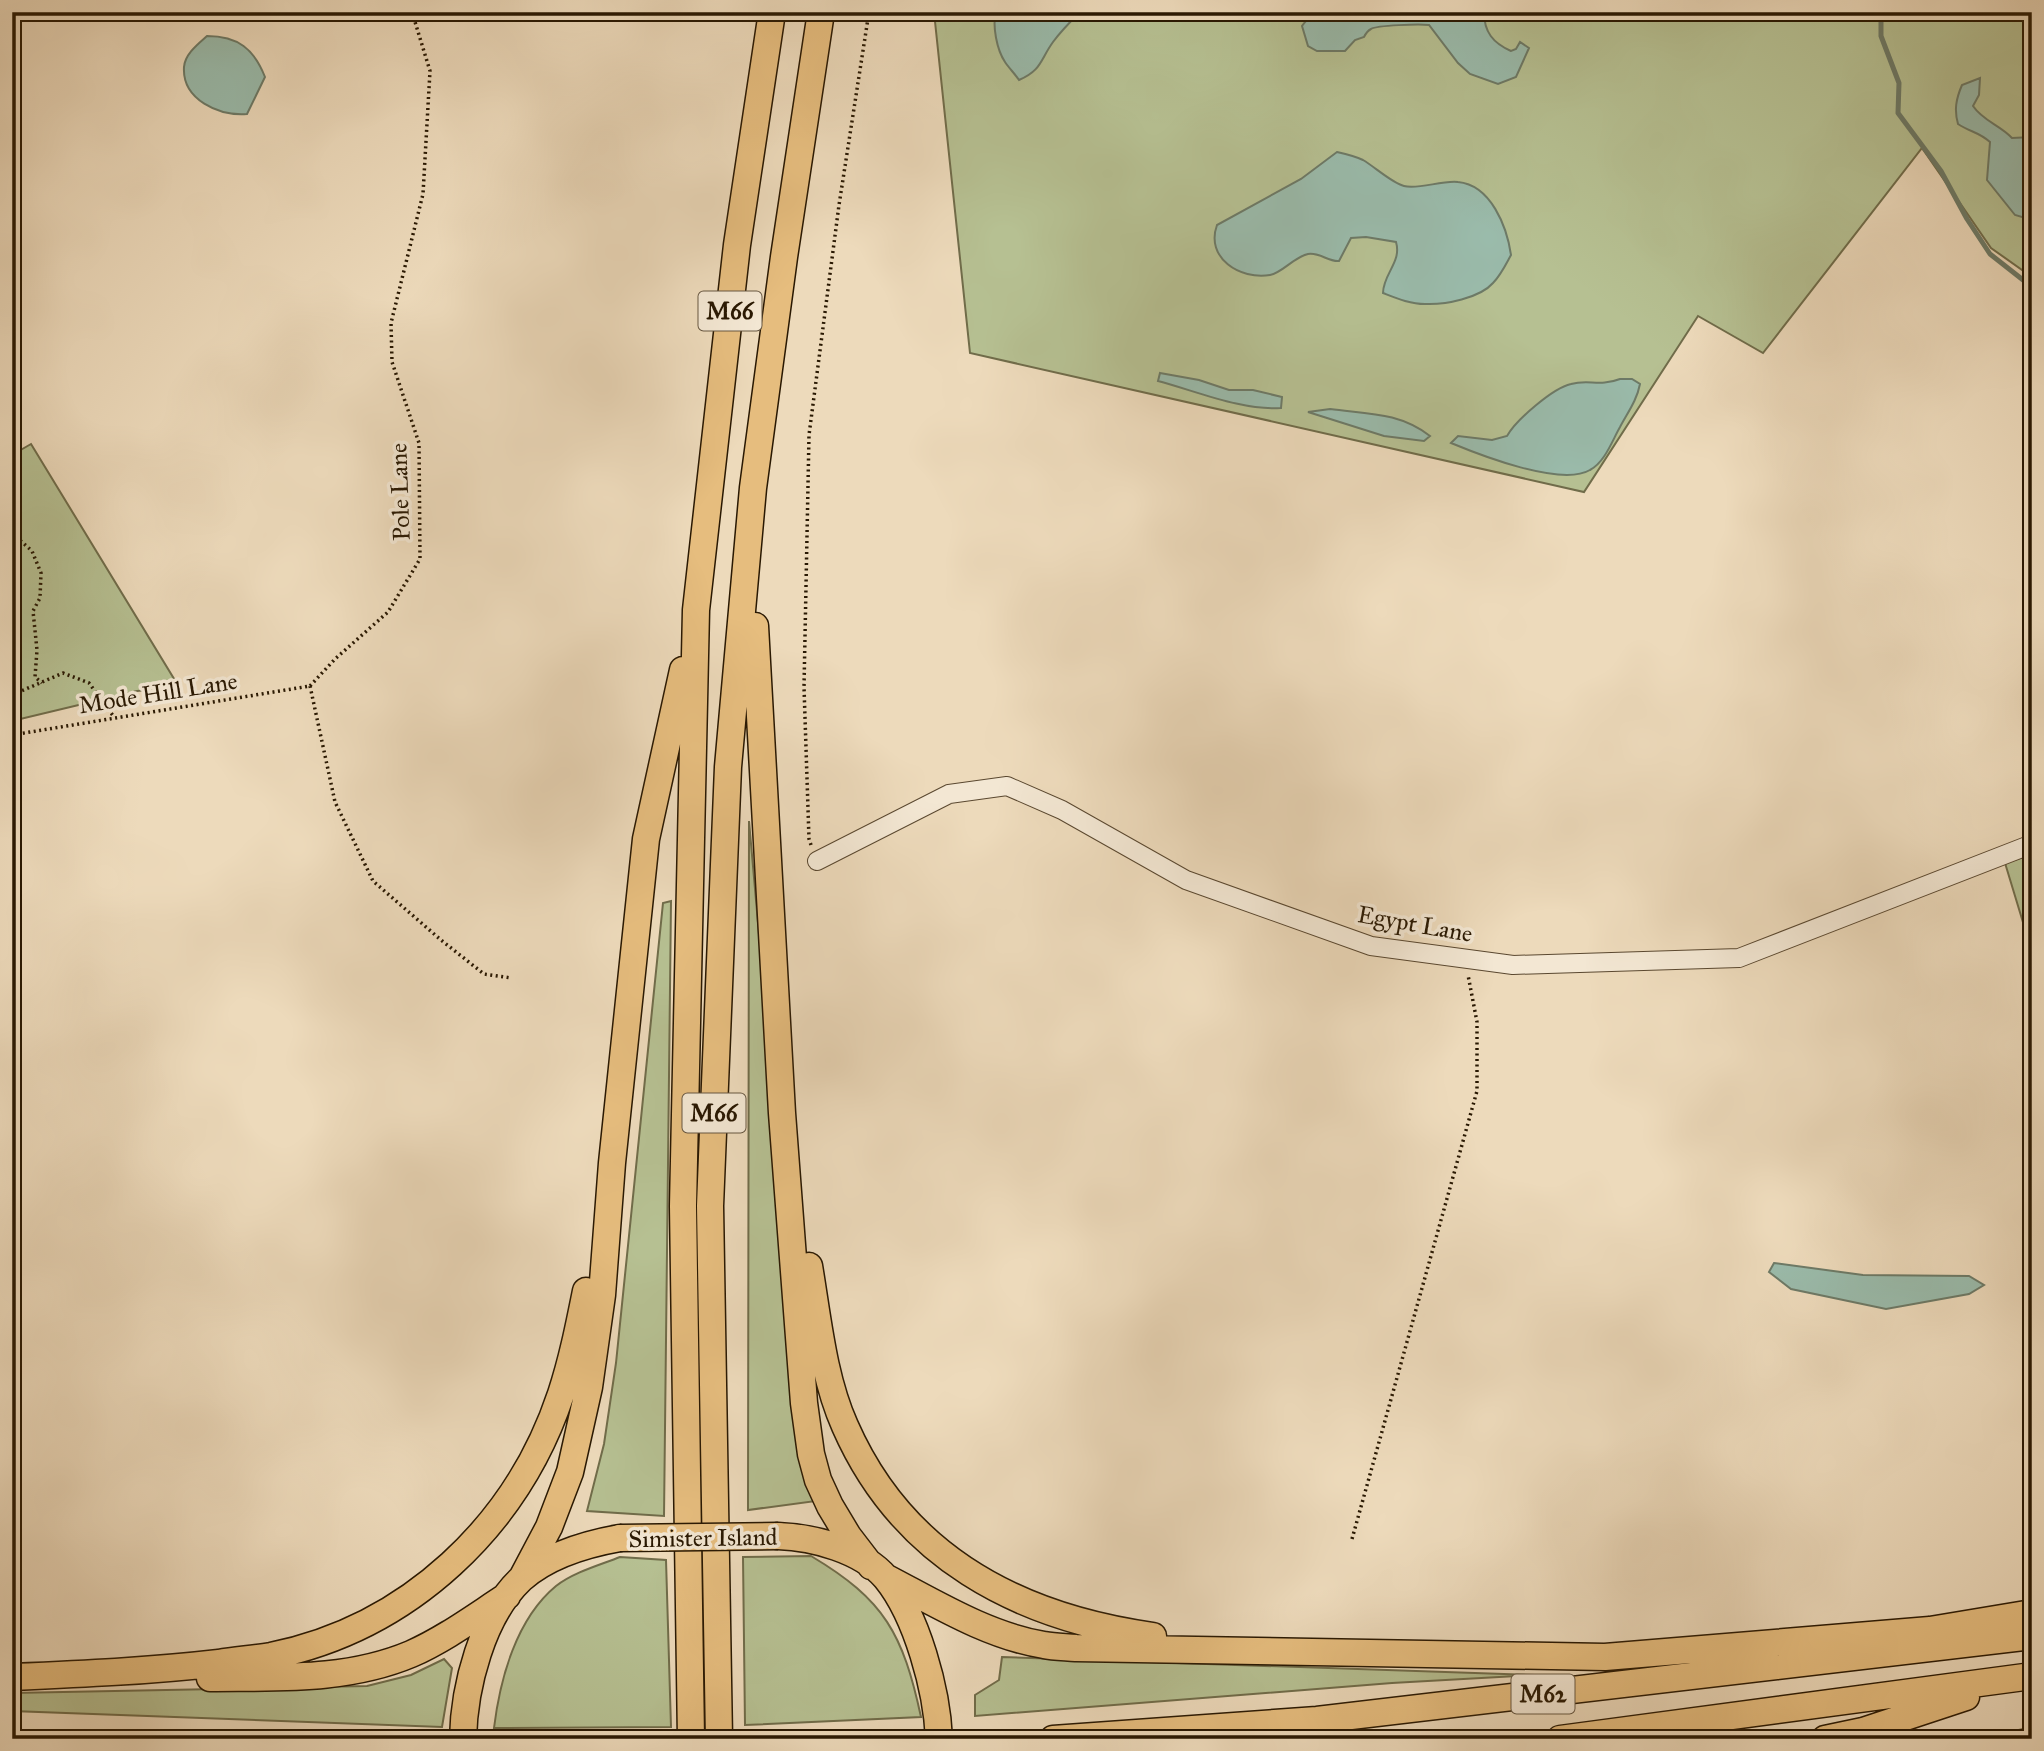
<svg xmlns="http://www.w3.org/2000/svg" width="2044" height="1751" font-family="'IM FELL Great Primer',serif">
	<rect width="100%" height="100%" fill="#eddabb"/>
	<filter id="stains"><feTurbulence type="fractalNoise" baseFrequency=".00286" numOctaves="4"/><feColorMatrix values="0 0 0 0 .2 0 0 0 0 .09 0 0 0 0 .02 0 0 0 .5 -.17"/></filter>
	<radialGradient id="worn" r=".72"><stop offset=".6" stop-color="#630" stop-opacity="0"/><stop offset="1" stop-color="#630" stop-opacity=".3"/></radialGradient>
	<path fill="#b6c092" stroke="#706c4a" stroke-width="2" d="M934,12h1098v265l-41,-29 -69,-100 -159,205 -65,-37 -114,176 -614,-139z
		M31,444l148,243 -42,4 -125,30v-266z
		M749,821l58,657 9,23 -68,9z
		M2032,854v98l-27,-89z
		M671,901l-7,615 -77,-5 17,-67 12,-81 47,-460z
		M811,1556c74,44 92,78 110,161l-176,8 -2,-168z
		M620,1557l46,3 5,167 -177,1c6,-49 22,-109 62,-142 18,-14 44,-21 64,-29z
		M1002,1657l532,18 -142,8 -417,33v-21l24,-15z
		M444,1659l8,9 -10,59 -430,-16v-18l355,-7 44,-11z
		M2032,1727v12h-54z"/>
	<path fill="#9abbab" stroke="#6d7a67" stroke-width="2" d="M996,12h84c-10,10 -19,19 -27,30 -13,18 -11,28 -34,38 -4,-6 -10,-12 -14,-18 -8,-12 -13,-36 -9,-50z
		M1313,12h171c0,20 9,31 27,39l5,-2 4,-7 9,6 -13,29 -18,7 -28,-10 -12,-11 -29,-38c-9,-1 -52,0 -58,4 -4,2 -5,4 -7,8l-9,3 -10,11h-28l-9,-5 -6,-20z
		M207,36c31,0 47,13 58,41l-18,37c-28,2 -65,-14 -63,-47 1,-13 14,-23 23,-31z
		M1980,78l-1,17 -6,11c10,15 27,19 39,32l20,-1v83l-17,-5 -28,-35 3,-38c-11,-10 -20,-10 -32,-18 -4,-14 -2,-25 4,-39z
		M1337,152c9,2 18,4 26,8 12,7 29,23 41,26 14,4 38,-6 54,-4 33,3 49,45 53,73 -5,9 -10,20 -18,28 -13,15 -48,22 -68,21 -15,0 -29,-6 -42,-11 0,-19 19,-31 13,-51l-30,-5 -15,1 -12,23c-11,1 -19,-9 -31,-7 -14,3 -26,19 -38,21 -30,5 -65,-17 -53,-50l84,-46z
		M1160,373l39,7 30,10h24l29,7 -1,11c-38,3 -85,-17 -123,-27z
		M1620,379h12l8,5c-3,16 -12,28 -20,43 -8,14 -15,35 -30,43 -29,17 -110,-15 -139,-27l7,-7 34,4 15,-4c9,-16 46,-48 64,-52 18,-5 28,3 49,-5z
		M1330,409c37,5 69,3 100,27l-6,5 -40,-5 -76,-24z
		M1774,1263l89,12 106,1 15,9 -15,9 -83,15 -95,-20 -22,-17z"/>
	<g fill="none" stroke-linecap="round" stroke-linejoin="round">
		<path stroke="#6d7a67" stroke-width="5" d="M1881,12v24l18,47 -1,30 43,58 26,48 23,35 42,33"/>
		<g stroke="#5a4830" stroke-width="20">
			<path id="minor" d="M817,861l132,-67 58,-8 55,24 124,70 185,66 142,19 226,-7 293,-114"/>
		</g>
		<g stroke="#291802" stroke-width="29">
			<path id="highway" d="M755,626l27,487 22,290 7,51 7,26 12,26 18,30 23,30
				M809,1266c9,53 14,111 36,160 57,130 172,191 308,210
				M778,1536c35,1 84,14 108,42 31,38 51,112 53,161
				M885,1577c50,26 103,59 159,68 10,2 21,2 32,3l529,9 325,-27 102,-17
				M522,1578l27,-51 21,-55 19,-85 13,-92 10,-132 34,-324 37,-169
				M12,1677c69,-3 138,-6 207,-14 17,-3 35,-4 52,-7 138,-28 246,-130 290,-262 11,-33 18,-68 25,-103
				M210,1678c68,-1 137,3 201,-24 34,-15 65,-38 96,-58
				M463,1739c1,-52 19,-123 58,-160 27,-24 65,-35 99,-41
				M691,1739l-8,-533 13,-596 41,-365 35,-233
				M719,1739l-9,-533 18,-439 25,-279 31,-231 37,-245
				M1053,1739l264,-19 715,-84
				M1560,1739l472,-63
				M1825,1739l38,-8 103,-34"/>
		</g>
		<path stroke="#291802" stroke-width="3.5" stroke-dasharray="2 3.5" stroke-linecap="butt" d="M12,533l20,18 9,22 -1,25 -7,13 4,39 -2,27 7,6
			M310,686l25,-27 53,-47 32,-53 -1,-116 -27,-81 -1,-39 32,-129 7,-123 -18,-59
			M310,686l25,116 38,79 68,59 43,34 27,4
			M12,695l51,-22 26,10 25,34
			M12,735l298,-49
			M811,845l-2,-6 -5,-152 5,-252 30,-230 30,-193
			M1352,1539l125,-448v-69l-9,-47"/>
		<use href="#minor" stroke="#f3e7d3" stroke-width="18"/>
		<use href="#highway" stroke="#e6bd7e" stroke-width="26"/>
		<g stroke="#291802" stroke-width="29" stroke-linecap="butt">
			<path id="highway-bridge" d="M620,1538l158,-2"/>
		</g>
		<use href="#highway-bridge" stroke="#e6bd7e" stroke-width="26"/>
	</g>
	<g text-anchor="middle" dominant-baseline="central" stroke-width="7" stroke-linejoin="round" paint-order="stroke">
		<g fill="#f3e7d3" stroke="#665641" stroke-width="2">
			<rect x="698.5" y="291.5" width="63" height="39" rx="5"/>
			<rect x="682.5" y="1093.5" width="63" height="39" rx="5"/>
			<rect x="1511.5" y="1674.5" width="63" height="39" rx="5"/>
		</g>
		<g font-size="23" font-weight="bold" fill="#291802">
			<text x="730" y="311">M66</text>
			<text x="714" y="1113">M66</text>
			<text x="1543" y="1694">M62</text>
		</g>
		<g font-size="24" fill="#291802" stroke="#f3e7d3">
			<text transform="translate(400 492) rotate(-92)">Pole Lane</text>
			<text transform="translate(158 693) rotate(-9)">Mode Hill Lane</text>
			<text transform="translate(1415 924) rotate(10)">Egypt Lane</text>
			<text transform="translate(703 1538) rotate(-1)">Simister Island</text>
		</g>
	</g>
	<rect width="2044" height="1751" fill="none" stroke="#eddabb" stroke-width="42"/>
	<rect x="14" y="14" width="2016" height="1723" fill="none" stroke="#291802" stroke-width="3.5"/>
	<rect x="21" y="21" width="2002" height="1709" fill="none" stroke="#291802" stroke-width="2"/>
	<rect width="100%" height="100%" filter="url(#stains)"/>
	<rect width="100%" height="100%" fill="url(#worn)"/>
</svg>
